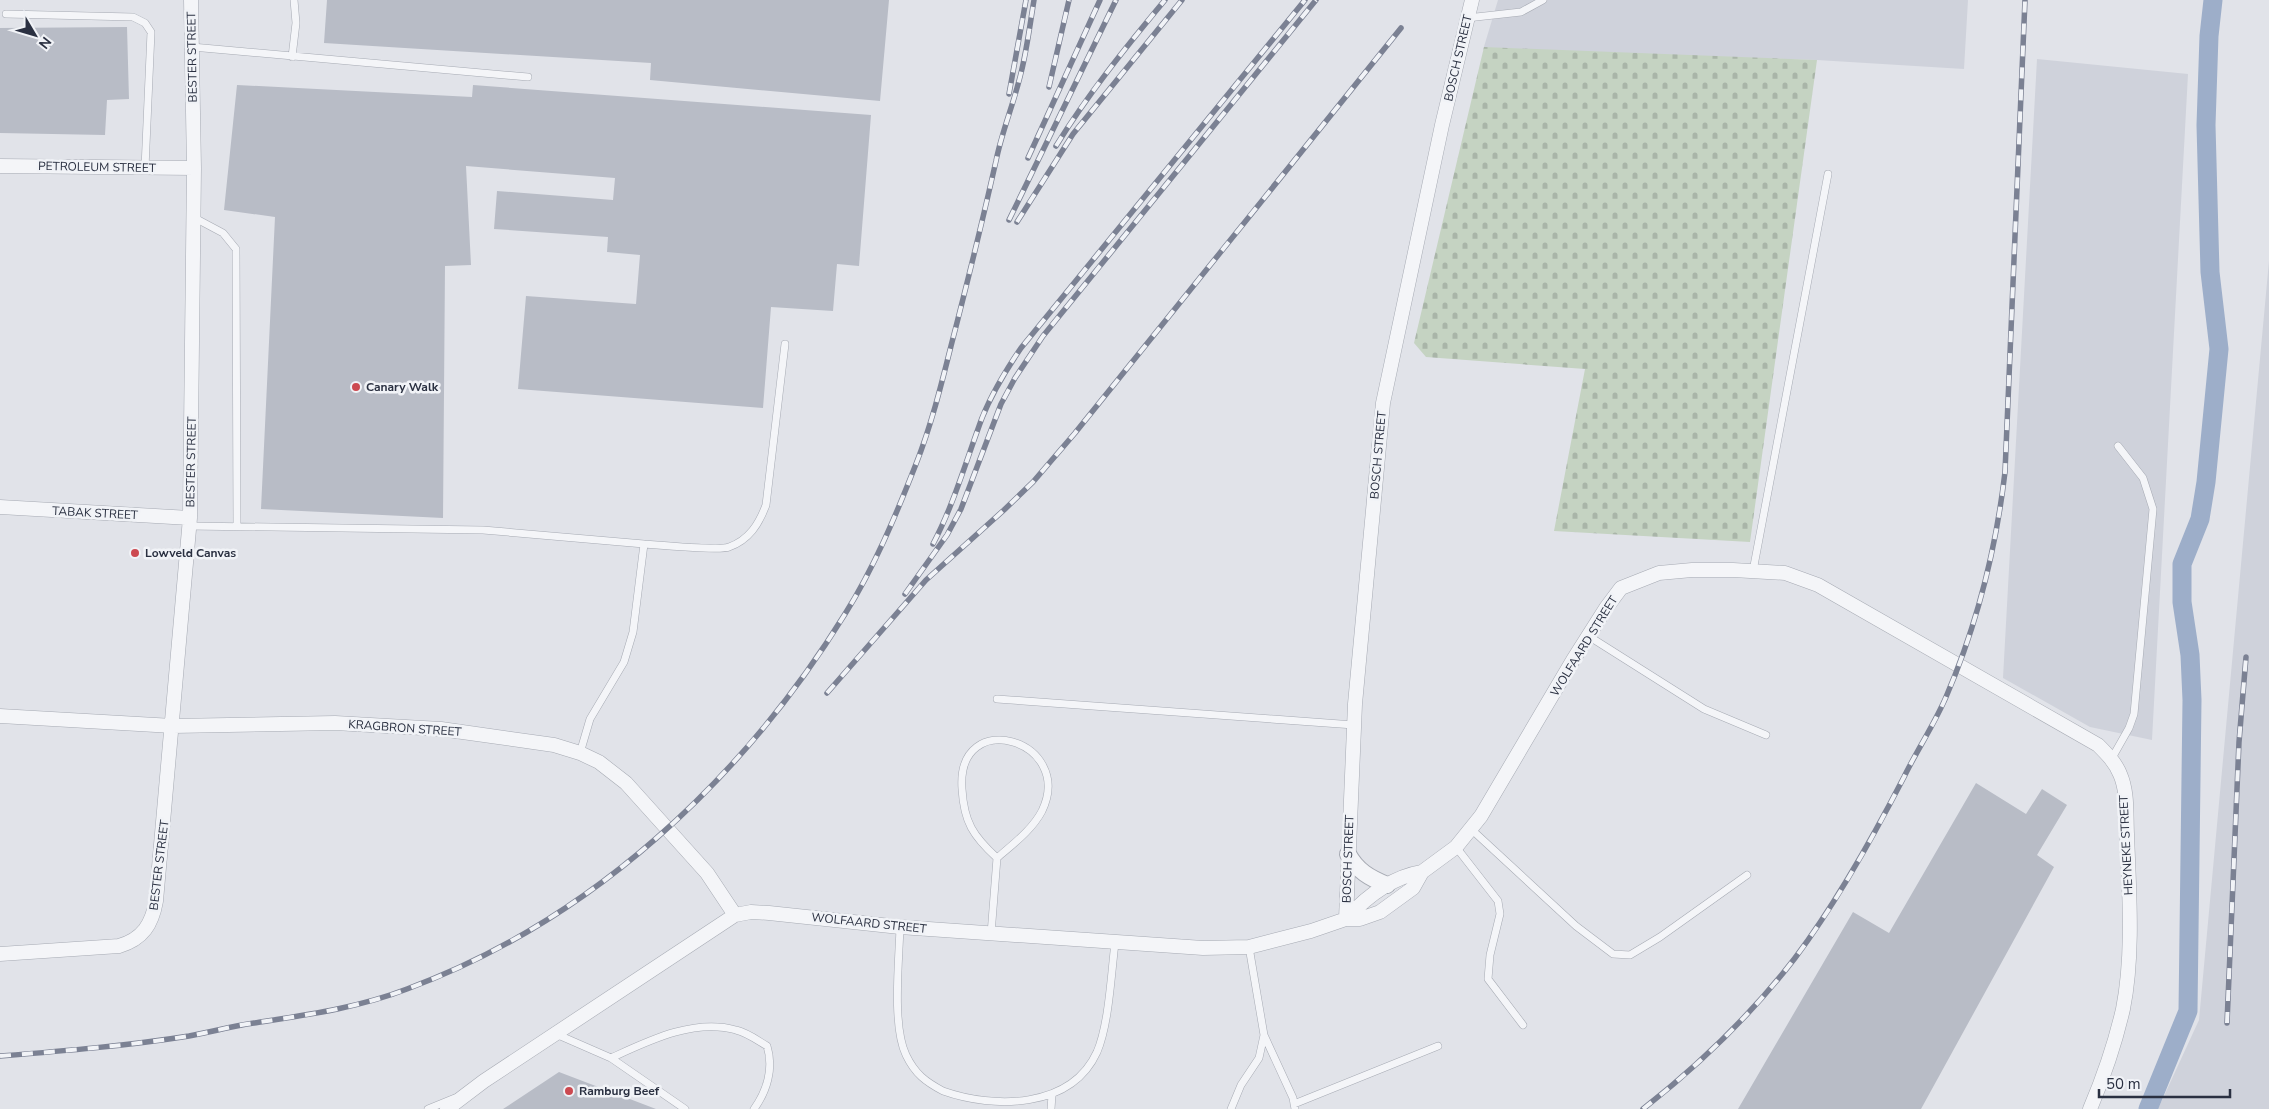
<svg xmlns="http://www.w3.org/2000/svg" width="2269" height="1109" font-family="'Nunito Sans',sans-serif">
	<defs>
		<pattern id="cemetery-stones" width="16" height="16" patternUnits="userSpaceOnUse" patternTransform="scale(1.25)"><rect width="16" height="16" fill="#c5d3c2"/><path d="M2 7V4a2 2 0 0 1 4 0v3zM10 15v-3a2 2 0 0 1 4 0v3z" fill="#a9b5a8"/></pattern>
	</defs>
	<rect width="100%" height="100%" fill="#e1e3e9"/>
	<path fill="#cfd2db" d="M1498,0h470l-4,69 -147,-9 -334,-10z
		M2037,59l151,15 -36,666 -62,-13 -87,-49z
		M2269,261v848h-111l41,-89z"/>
	<path fill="url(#cemetery-stones)" d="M1484,47l333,13 -67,482 -196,-11 31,-162 -159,-12 -12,-14z"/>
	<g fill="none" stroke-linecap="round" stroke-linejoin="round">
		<path stroke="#9daec9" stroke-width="19" d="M2148,1109l40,-98 4,-311 -2,-45 -8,-53v-38l18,-45 6,-37 13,-133 -9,-77 -4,-147 3,-89 4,-36"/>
	</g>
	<path fill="#b8bcc6" d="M327,0h562l-9,101 -230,-21 1,-17 -327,-20z
		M127,27l2,72 -22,1 -2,35 -105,-2v-105z
		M237,85l235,12 1,-12 398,30 -12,151 -22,-2 -4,47 -62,-4 -8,101 -245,-19 8,-93 110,8 4,-49 -33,-3 1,-15 -114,-8 3,-38 116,9 2,-22 -149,-12 5,99 -26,1 -2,252 -182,-9 14,-292 -51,-7z
		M1976,783l50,31 16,-25 25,16 -30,50 17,12 -133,242h-183l115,-197 36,21z
		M559,1072l97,37h-153z"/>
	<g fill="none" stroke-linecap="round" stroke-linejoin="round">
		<g stroke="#a6aab3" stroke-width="8">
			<path id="service" d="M6,14l127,3 12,6 6,9 -6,136
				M1467,18l54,-6 22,-12
				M192,47l336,30
				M292,57l4,-34 -2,-23
				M193,217l30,16 13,16 1,277
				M190,526l293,4 161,14 -11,88 -9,30 -34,57 -10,34
				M644,544c14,1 76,7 85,3 20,-7 30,-23 37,-42l19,-161
				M1753,571l75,-397
				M1590,637l114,72 62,26
				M997,699l357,26
				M2112,758l17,-30 5,-14 19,-205 -10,-31 -25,-32
				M1471,829l105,97 37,28 17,1 30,-18 87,-62
				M1456,847l42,54 2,13 -10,41 -2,24 35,46
				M900,927c-1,34 -8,99 6,128 9,19 20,27 37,36 51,18 128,18 154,-39 12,-28 14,-77 18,-109
				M991,934l6,-76c16,-14 35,-28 45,-47 34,-71 -86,-106 -80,-22 2,33 11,47 35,69
				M556,1034l55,24 74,51
				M1264,1035l29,63 2,11
				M611,1058c37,-17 83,-40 125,-28 12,3 21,10 31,16 7,22 0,45 -13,63
				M1294,1104l144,-58
				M428,1109l27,-11
				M1051,1109l1,-14
				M1231,1109l10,-24 18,-27 5,-23 -15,-88"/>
		</g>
		<g stroke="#a6aab3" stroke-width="15">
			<path id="minor" d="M0,166l194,2
				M0,507l190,11
				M0,716l173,10 162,-3 106,6 113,16 26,8 19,9 27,21 81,90 28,42
				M1346,919l9,-215 28,-301 59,-278 30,-125
				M1346,919c21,-23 46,-42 76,-47
				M0,954l119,-8c24,-7 33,-22 37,-45l34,-383 4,-350 -3,-168
				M447,1109l37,-28 251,-166 16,-3 18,1 131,14 303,21 46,-1 62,-16 35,-12h14l20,-7 33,-24 9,-16 34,-25 25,-31 92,-156 33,-52 15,-20 38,-15 33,-3h41l52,3 33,12 280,160c9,9 17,17 22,29 8,18 6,41 7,60 2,56 7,120 -4,175 -8,35 -19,67 -33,100"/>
		</g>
		<g stroke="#a6aab3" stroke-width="18">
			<path id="tertiary" d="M1348,854c9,17 22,24 39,31"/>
		</g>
		<use href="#service" stroke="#f4f5f8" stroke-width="7"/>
		<use href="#minor" stroke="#f4f5f8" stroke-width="14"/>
		<use href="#tertiary" stroke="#f4f5f8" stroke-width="16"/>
		<g stroke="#7b8193" stroke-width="5.5">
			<path id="rail" d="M1049,87l20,-87
				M1009,94l17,-94
				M1056,146c32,-52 70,-99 109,-146
				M1028,158l72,-158
				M1009,220l107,-220
				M1017,222l56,-88 109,-134
				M933,544c21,-40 33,-83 49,-126 10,-25 24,-48 39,-70l284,-348
				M905,594l42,-59 14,-26 40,-105 14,-26 28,-42 273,-336
				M827,693l99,-113 78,-70 29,-28 42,-49 326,-405
				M2227,1023l12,-281 7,-85
				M0,1056c63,-5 126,-10 189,-20 22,-4 43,-10 65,-13 52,-8 104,-15 153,-34 184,-68 336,-210 438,-375 29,-46 51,-99 71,-150 15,-38 25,-78 35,-118 16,-62 31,-123 45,-185 6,-30 18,-58 25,-88 6,-24 9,-49 13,-73
				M1643,1109c56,-44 108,-94 152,-151 42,-56 77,-119 109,-181 13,-27 30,-52 42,-80 31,-72 50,-148 59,-225l20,-472"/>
		</g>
		<use href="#rail" stroke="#f1f3f7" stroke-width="4" stroke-dasharray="11" stroke-linecap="butt"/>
	</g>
	<g fill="#cc4950" stroke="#f1f3f7" stroke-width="2">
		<circle cx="356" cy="387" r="5"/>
		<circle cx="135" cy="553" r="5"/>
		<circle cx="569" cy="1091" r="5"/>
	</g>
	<g text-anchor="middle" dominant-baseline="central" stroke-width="5" stroke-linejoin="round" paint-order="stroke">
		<g font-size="12" fill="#2a3041" stroke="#f1f3f7">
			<text transform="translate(192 57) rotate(-91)">BESTER STREET</text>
			<text transform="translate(1458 58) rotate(-77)">BOSCH STREET</text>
			<text transform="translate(97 167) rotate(1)">PETROLEUM STREET</text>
			<text transform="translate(1378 455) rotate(-85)">BOSCH STREET</text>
			<text transform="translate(191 462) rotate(-89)">BESTER STREET</text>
			<text transform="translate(95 513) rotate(3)">TABAK STREET</text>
			<text transform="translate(1584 646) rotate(-58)">WOLFAARD STREET</text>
			<text transform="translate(405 728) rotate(4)">KRAGBRON STREET</text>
			<text transform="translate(2126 845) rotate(-93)">HEYNEKE STREET</text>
			<text transform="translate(1348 859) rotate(-88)">BOSCH STREET</text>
			<text transform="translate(159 865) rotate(-83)">BESTER STREET</text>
			<text transform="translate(869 923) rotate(6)">WOLFAARD STREET</text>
		</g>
		<g font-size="12" font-weight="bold" fill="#2a3041" stroke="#f1f3f7" text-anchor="start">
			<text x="366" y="387">Canary Walk</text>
			<text x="145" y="553">Lowveld Canvas</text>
			<text x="579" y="1091">Ramburg Beef</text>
		</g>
	</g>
	<g transform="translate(35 35) rotate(128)" stroke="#f1f3f7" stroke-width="4" paint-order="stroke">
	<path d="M0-4L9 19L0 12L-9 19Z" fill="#2a3041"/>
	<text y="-8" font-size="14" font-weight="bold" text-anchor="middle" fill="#2a3041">N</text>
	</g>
	<path d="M2099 1089v8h131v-8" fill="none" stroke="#2a3041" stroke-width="2.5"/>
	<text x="2106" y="1089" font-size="15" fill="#2a3041" stroke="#f1f3f7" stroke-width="4" paint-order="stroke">50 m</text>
</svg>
